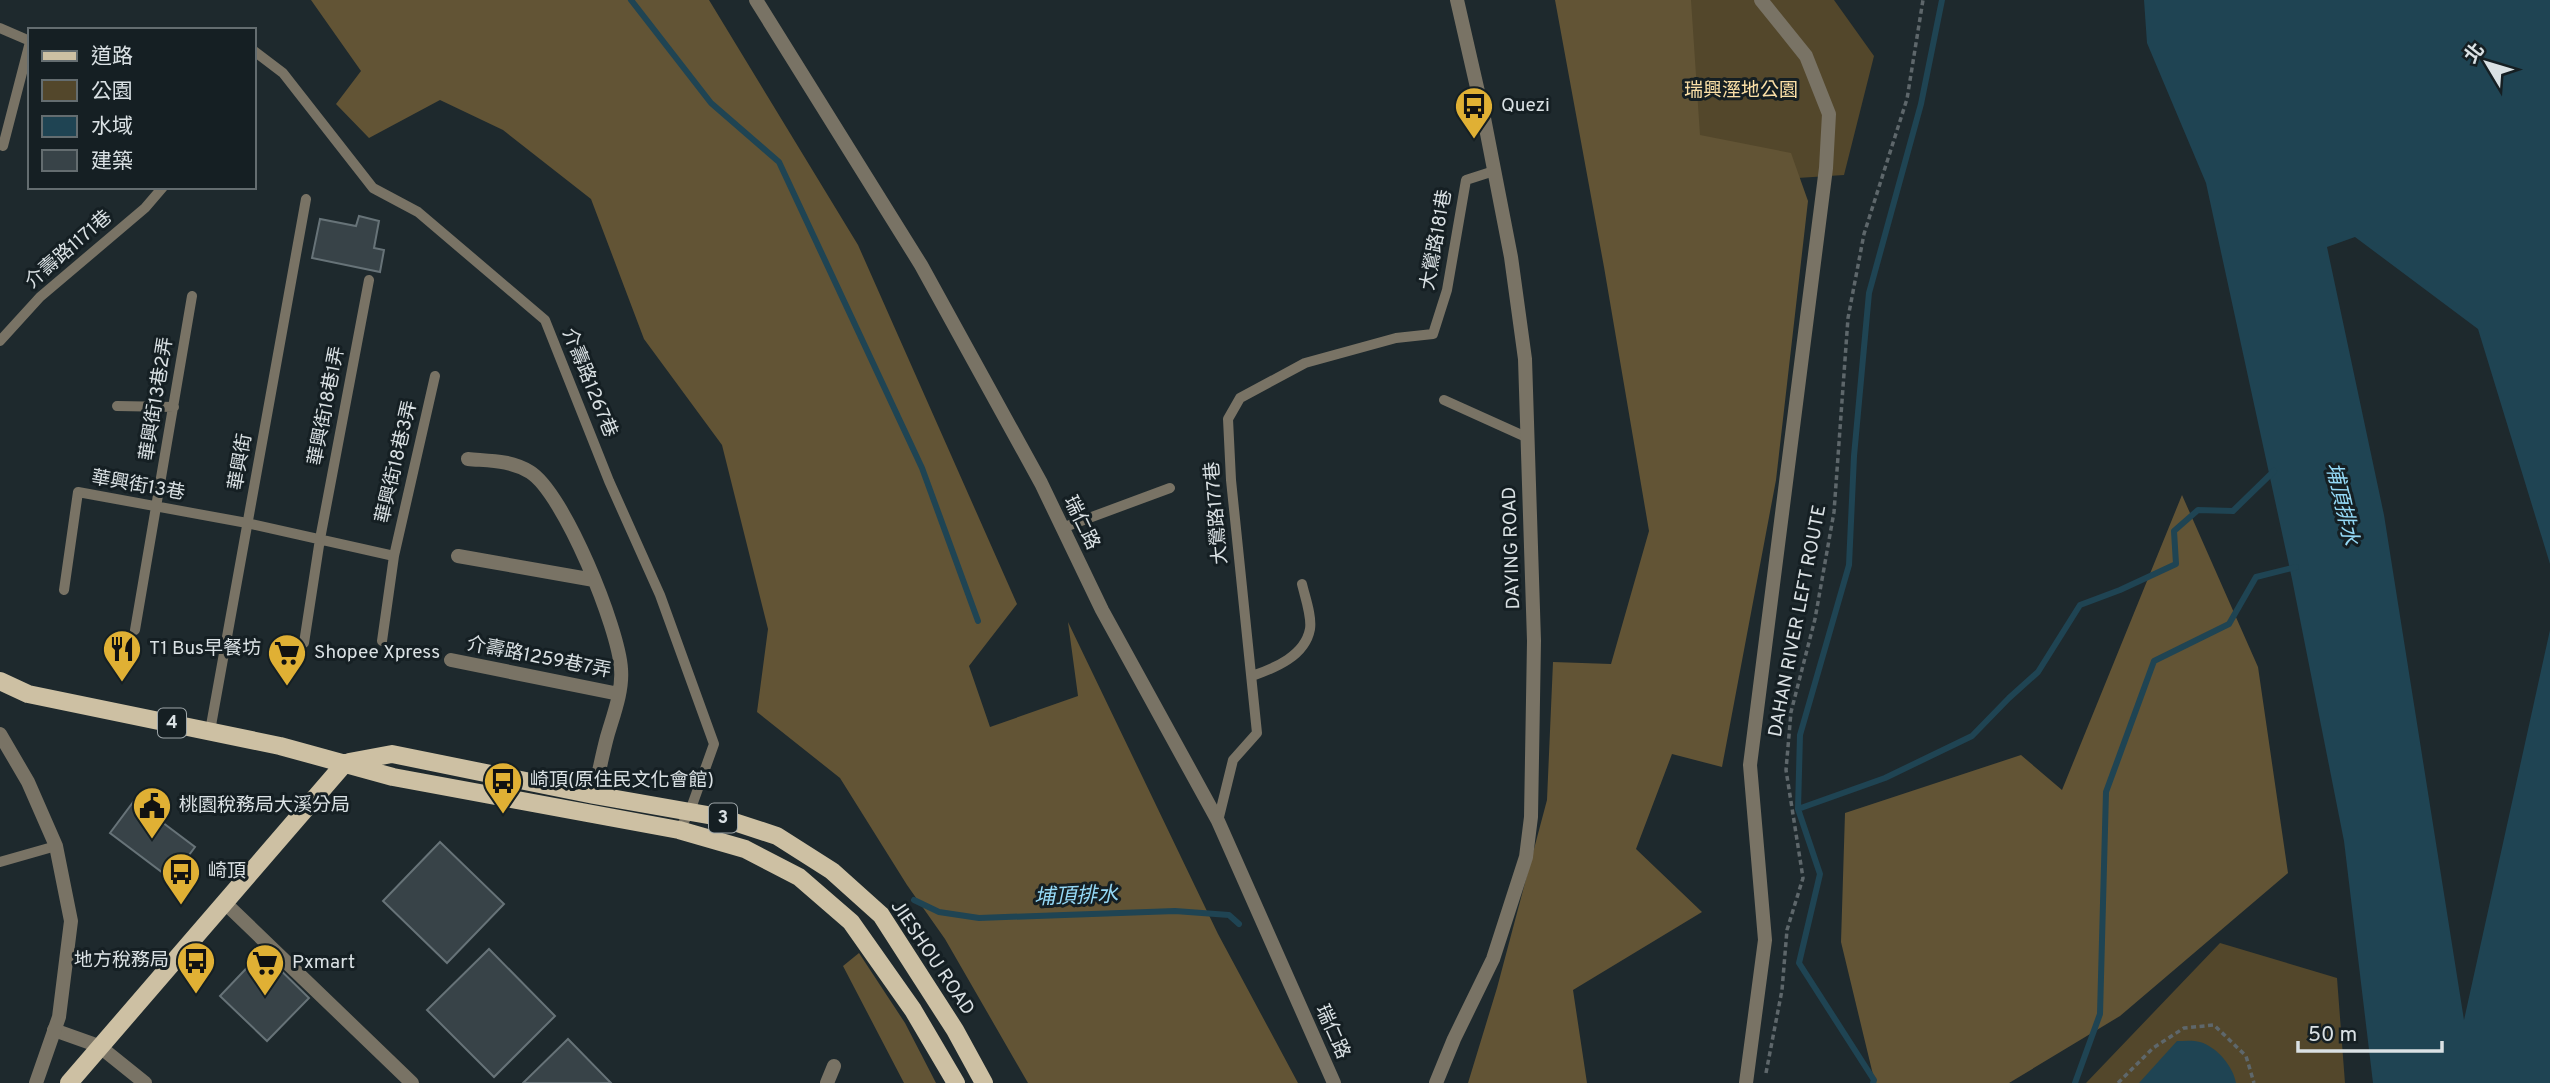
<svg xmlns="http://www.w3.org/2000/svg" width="2550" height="1083" font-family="Overpass,'Noto Sans TC',sans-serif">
	<rect width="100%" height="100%" fill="#1e292d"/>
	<path fill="#53472b" d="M1639,0h195l40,56 -30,119 -186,12z
		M2220,943l117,35 8,105h-259z"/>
	<path fill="#625435" d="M311,0h398l149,245 159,359 -48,62 21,61 88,-31 -10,-74 150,312 80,149h-270l-83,-144 -38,-54 -67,-107 -83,-66 11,-83 -46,-184 -78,-106 -53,-140 -88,-69 -63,-30 -71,38 -33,-34 25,-33z
		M1555,0h136l9,135 91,18 17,48 -32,279 -54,287 -50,-13 -36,95 66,63 -129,78 14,93h-119l29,-95 50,-188 6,-138 58,2 38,-133 -45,-264z
		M2182,495l76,172 30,206 -168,143 -111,67h-134l-34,-141 4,-129 176,-58 41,35z
		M859,953l46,70 31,60h-32l-61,-117z"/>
	<path fill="#1f4453" d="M2144,0h406v564l-72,-235 -123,-92 -28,10 57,268 80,505 86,-390v453h-177l-29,-242 -52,-262 -86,-396 -59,-140z
		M2177,1041c7,0 16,-1 23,1 17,5 33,24 36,41h-97z"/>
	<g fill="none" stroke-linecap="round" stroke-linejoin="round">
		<path stroke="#1f4453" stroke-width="6" d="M631,0l80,103 68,59 143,306 56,153
			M1798,809l87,-31 87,-42 37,-38 29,-26 42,-67 40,-15 56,-26 -2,-33 24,-21 35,1 41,-40
			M914,900l25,12 40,6 196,-7 54,4 10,9
			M1873,1083l1,-3 -75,-117 21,-89 -22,-65 2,-74 49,-170 5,-109 15,-163 52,-189 21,-104
			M2075,1083l25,-69 6,-222 48,-131 75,-37 27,-47 40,-10"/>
	</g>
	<path fill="#384348" stroke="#677378" stroke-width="2" d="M359,216l20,5 -5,27 10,2 -4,22 -68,-14 8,-39 36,7z
		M134,801l61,46 -24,32 -61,-46z
		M440,842l64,62 -57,59 -64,-62z
		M489,949l66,67 -61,61 -67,-67z
		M262,952l47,46 -42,43 -47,-45z
		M568,1039l43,44h-88z"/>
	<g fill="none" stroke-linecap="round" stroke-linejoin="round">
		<path stroke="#5e676b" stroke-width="3.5" stroke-dasharray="5 3.5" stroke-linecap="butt" d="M1766,1073l16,-83 5,-60 16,-52 -17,-108 5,-58 24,-93 19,-107 14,-194 16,-84 43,-135 16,-99
			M2118,1083l35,-35 31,-20 30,-3 32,31 8,27"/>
		<path stroke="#797365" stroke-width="10" d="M0,28l30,13
			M254,51l29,22 90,115 45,24 127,108 64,161 51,114 54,149 -24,67 -11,19
			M3,146l27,-104
			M0,341l40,-44 105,-89 18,-21
			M1444,400l84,38
			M117,406l57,1
			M1062,528l108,-40
			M64,590l14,-98 169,31 147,33
			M135,630l57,-334
			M382,641l12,-85 41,-180
			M304,643l16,-104 49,-259
			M1252,676c23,-8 53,-20 58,-47 2,-13 -5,-32 -8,-45
			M210,731l96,-532
			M1218,821l15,-61 24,-27 -26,-253 -3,-61 12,-21 65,-35 91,-25 37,-4 14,-44 19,-110 28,-9
			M0,862l56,-16"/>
		<path stroke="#797365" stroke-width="14" d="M468,459c22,2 42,1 62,13 34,21 89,157 91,197 2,22 -8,47 -14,68 -5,19 -9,39 -13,58
			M458,556l136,24
			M451,660l168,34
			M225,903l187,180
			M54,1030l45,16 46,37
			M827,1083l7,-17
			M1746,1083l19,-143 -15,-175 76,-597 3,-54 -23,-58 -45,-56"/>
		<path stroke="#797365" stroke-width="14" d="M756,0l165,265 120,218 61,127 116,211 116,262
			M0,734l28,48 28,64 15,75 -12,96 -23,66
			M1436,1083l18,-44 39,-80 33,-102 5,-40 3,-176 -9,-282 -14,-102 -27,-139 -27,-118"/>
		<path stroke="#cdc0a3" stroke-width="18" d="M0,681l28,13 252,52 113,31 286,53 66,19 54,28 52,45 62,88 43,73
			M349,762l43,-8 202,41 125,22 58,19 55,35 49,44 74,115 29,53
			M69,1083l276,-320"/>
	</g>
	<defs>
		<g id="bus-pin" transform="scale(2.0125)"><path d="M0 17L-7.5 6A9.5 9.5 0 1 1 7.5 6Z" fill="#e0b034" stroke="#151f23"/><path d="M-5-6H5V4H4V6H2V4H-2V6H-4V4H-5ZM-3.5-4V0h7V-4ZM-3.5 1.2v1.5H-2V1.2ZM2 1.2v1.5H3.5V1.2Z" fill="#111"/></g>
		<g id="restaurant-pin" transform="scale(2.0125)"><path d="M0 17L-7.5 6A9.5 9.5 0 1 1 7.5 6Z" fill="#e0b034" stroke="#151f23"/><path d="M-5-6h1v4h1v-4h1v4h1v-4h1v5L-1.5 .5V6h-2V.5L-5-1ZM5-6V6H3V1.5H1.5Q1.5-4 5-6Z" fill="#111"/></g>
		<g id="supermarket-pin" transform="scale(2.0125)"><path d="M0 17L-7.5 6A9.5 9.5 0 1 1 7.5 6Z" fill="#e0b034" stroke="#151f23"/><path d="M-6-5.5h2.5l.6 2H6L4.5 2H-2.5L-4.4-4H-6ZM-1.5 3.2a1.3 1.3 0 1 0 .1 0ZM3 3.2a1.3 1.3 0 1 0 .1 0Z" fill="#111"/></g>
		<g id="civic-pin" transform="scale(2.0125)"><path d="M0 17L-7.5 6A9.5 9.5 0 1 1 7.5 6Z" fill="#e0b034" stroke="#151f23"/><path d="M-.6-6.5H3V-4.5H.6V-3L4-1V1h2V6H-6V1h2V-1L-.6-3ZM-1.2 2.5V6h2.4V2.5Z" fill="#111"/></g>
	</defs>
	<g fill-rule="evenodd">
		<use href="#bus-pin" x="1474" y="106"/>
		<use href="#restaurant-pin" x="122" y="649"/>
		<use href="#supermarket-pin" x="287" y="653"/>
		<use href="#bus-pin" x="503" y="781"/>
		<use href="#civic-pin" x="152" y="806"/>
		<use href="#bus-pin" x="181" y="872"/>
		<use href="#bus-pin" x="196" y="961"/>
		<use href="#supermarket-pin" x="265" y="963"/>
	</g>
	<g text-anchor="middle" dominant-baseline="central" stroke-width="6" stroke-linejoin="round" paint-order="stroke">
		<g fill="#151f23" stroke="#9fa7aa" stroke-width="2">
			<rect x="158" y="708.5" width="28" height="29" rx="5"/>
			<rect x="709" y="803.5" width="28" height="29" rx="5"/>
		</g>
		<g font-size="18" font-weight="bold" fill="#dae1e4">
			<text x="172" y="723">4</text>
			<text x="723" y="818">3</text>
		</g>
		<g font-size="19" fill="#fbe0a7" stroke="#151f23">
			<text x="1741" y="91">瑞興溼地公園</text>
		</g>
		<g font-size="19" fill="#dae1e4" stroke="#151f23" text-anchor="start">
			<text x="1501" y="106">Quezi</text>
			<text x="149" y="649">T1 Bus早餐坊</text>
			<text x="314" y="653">Shopee Xpress</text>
			<text x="530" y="781">崎頂(原住民文化會館)</text>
			<text x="179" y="806">桃園稅務局大溪分局</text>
			<text x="208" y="872">崎頂</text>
			<text x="169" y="961" text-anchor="end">地方稅務局</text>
			<text x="292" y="963">Pxmart</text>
		</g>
		<g font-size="19" fill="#dae1e4" stroke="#151f23">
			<text transform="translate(1437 240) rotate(-80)">大鶯路181巷</text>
			<text transform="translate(69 250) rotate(-41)">介壽路1171巷</text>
			<text transform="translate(589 383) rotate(68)">介壽路1267巷</text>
			<text transform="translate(157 399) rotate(-81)">華興街13巷2弄</text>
			<text transform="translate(327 406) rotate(-79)">華興街18巷1弄</text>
			<text transform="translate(241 462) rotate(-80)">華興街</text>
			<text transform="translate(397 462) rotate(-77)">華興街18巷3弄</text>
			<text transform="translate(138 486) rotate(10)">華興街13巷</text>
			<text transform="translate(1217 513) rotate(-95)">大鶯路177巷</text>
			<text transform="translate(1081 523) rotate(64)">瑞仁路</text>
			<text transform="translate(1512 548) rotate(-92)">DAYING ROAD</text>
			<text transform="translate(1798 621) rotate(-79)">DAHAN RIVER LEFT ROUTE</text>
			<text transform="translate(539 658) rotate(11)">介壽路1259巷7弄</text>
			<text transform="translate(932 958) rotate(56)">JIESHOU ROAD</text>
			<text transform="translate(1332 1032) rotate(66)">瑞仁路</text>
		</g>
		<g font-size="21" font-style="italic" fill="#95d9f6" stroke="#151f23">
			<text transform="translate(2341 504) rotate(77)">埔頂排水</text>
			<text transform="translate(1076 897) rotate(-2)">埔頂排水</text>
		</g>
	</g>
	<rect x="28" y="28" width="228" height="161" fill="#151f23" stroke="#646d70" stroke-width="2"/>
	<rect x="42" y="51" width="35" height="10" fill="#cdc0a3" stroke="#646d70" stroke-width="2"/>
	<text x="91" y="63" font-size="21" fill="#dae1e4">道路</text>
	<rect x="42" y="80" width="35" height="21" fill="#53472b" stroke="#646d70" stroke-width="2"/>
	<text x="91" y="98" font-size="21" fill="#dae1e4">公園</text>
	<rect x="42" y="116" width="35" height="21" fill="#1f4453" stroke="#646d70" stroke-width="2"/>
	<text x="91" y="133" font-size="21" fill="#dae1e4">水域</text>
	<rect x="42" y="150" width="35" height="21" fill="#384348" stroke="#646d70" stroke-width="2"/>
	<text x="91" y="168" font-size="21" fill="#dae1e4">建築</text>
	<g transform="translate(2487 63) rotate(308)" stroke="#151f23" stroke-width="5" paint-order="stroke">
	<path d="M0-5L12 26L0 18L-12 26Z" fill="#dae1e4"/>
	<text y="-10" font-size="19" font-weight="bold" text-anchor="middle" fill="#dae1e4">北</text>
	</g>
	<path d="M2298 1041v10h144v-10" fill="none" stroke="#dae1e4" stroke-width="3.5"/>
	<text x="2308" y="1041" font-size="21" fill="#dae1e4" stroke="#151f23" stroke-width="5" paint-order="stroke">50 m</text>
</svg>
